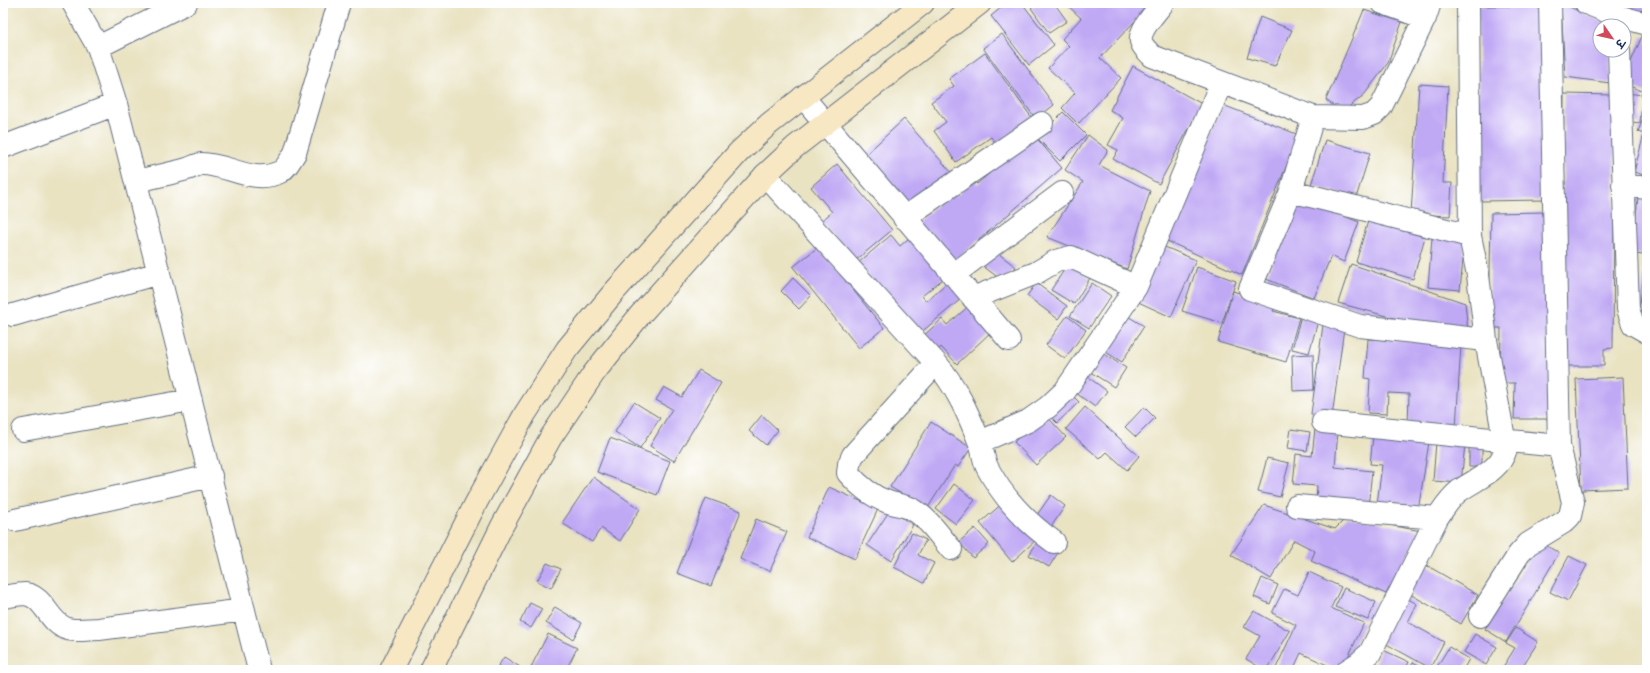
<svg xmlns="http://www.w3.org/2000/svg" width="1650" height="673" font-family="Mynerve,'Playpen Sans Deva',sans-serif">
	<rect width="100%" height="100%" fill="#fff"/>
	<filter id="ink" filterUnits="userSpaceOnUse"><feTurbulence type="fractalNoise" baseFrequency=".025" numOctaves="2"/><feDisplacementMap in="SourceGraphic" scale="8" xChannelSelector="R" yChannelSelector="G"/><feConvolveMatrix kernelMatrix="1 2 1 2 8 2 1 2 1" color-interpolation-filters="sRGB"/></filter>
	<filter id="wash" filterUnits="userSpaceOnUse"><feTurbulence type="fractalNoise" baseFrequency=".012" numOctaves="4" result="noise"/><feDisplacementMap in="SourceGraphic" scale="16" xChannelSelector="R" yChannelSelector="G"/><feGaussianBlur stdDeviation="0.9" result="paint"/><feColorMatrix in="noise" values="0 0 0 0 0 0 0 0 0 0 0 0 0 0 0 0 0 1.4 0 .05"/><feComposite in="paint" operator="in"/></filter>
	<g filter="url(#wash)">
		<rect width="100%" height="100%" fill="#e9e3c2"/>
		<g id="blocks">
			<path fill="#bfa8f4" d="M1007,3h15l32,42 -25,20 -38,-49z
				M1038,3h16l13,18 -18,12 -18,-25z
				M1065,3h87l-52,55 21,20 -43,46 -16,-16 13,-15 -27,-25 21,-22 -7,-7 19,-21z
				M1561,3l50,23h-11v24h10v33l-45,-6z
				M1615,3h32v12z
				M1478,6h67v194l-66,1z
				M1364,10l38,12 -14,41 -24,32 -22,17 -16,-12z
				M1260,17l32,13 -17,36 -28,-8z
				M1002,34l52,71 -18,14 -53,-71z
				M1642,36l5,2v55l-25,-10z
				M985,53l47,65 -36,26 -5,-7 -35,25 -22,-31 12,-9 -15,-20 23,-16 -5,-7z
				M1133,66l69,38 -43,80 -46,-25 5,-9 -10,-5 15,-27 -13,-8z
				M1419,84l29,2 -5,97h9l-2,33 -39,-2z
				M1626,93l17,2 -3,28 -17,-2z
				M1564,94l51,1 -2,253 -9,1v17h-43z
				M1223,105l76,30 -57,140 -77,-35z
				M1647,107v69l-13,-4 10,-38 -6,-2z
				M1063,112l23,23 -26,26 -23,-23z
				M904,119l48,54 -40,36 -48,-53z
				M1034,135l28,33 -112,97 -35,-41 37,-31 3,4 19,-17 3,4z
				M1088,135l20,15 -9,15 51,26 -23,78 -80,-32 36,-55 -18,-12z
				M1325,140l45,13 -14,45 -45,-13z
				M837,164l55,66 -37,31 -34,-40 11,-9 -21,-25z
				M1639,188l8,2v66l-15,-3z
				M1298,198l61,24 -15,40 -13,-6 -17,42 -48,-19z
				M1546,212l4,207h-36l1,-36h-15l1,-55h-12l2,-115z
				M1368,221l57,16 -12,42 -57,-17z
				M916,232l34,41 -28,23 4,5 22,-19 14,16 -44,37 -60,-72 33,-28 9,11z
				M1432,238l33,2 -5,50 -32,-3z
				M1160,245l36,15 -25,57 -37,-17z
				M818,247l66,81 -25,20 -66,-81z
				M995,251l21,16 -12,15 -21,-16z
				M1646,260h1v65l-10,-1z
				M1068,264l22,14 -16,26 -23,-14z
				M1351,264l114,39 3,28 -55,-8 -75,-20z
				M1197,267l39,14 -14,42 -40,-12z
				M793,278l18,18 -12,13 -18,-18z
				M1036,283l31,23 -9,13 -31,-23z
				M1092,283l19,13 -22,32 -19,-12z
				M1233,291l42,14 -2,6 26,7 -13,44 -68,-20z
				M970,305l23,25 -36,34 -16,-17 -6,7 -15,-15 22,-20 5,6z
				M1121,312l23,14 -22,36 -23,-14z
				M1067,316l19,14 -21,29 -19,-14z
				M1301,316l17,5 -9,32 -17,-4z
				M1323,325l21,3 -12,89 -21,-3z
				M1368,339l93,5 -5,84 -48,-3 1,-31 -21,-1 -1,21 -19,-1 2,-34 -5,-1z
				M1096,349l30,19 -12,19 -30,-19z
				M1313,354l1,36 -21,1 -1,-36z
				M699,370l22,13 -47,78 -24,-15 22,-37 -16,-9 8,-13 18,10z
				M1081,372l26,19 -12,16 -26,-19z
				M1623,377l5,111 -47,2 -5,-111z
				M1068,391l11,11 -22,21 -10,-10z
				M634,402l26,16 -20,30 -25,-16z
				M1085,407l54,49 -12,14 -20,-18 -7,7 -34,-30z
				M1144,407l11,11 -19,19 -11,-10z
				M1044,413l22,24 -30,28 -22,-23z
				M762,415l16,15 -12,15 -17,-14z
				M931,422l40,26 -13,19 -3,-2 -28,44 -37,-22z
				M1291,429l19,3 -3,19 -19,-3z
				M1315,429l23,2 -3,36 37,4 -4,36 -52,-5 1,-16 -24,-2 3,-30 16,2z
				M1373,436l56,6 -11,69 -41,-7 5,-39 -12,-1z
				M610,438l60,23 -13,34 -60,-23z
				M1436,442l29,2 -4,39 -28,-2z
				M1469,445h13v22h-13z
				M1267,458l22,5 -9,34 -22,-5z
				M593,477l47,32 -20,32 -19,-13 -9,14 -30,-19z
				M954,484l21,16 -19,24 -20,-15z
				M829,487l49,22 -23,50 -48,-22z
				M1051,495l14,11 -18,27 -15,-11z
				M706,498l35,13 -30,75 -34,-13z
				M1004,502l34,36 -26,24 -32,-39z
				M1264,505l71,24 12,-12 74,14 -35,63 -75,-33 4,-10 -21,-11 -23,39 -40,-24z
				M890,510l23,15 -22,36 -24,-16z
				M756,519l31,13 -17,39 -30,-12z
				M975,528l14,16 -16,14 -14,-16z
				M912,533l14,7 -8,15 16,8 -10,20 -30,-16z
				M1040,538l19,13 -10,16 -20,-12z
				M1540,542l19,11 -53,89 -21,-13z
				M1569,556l18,9 -19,36 -18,-9z
				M547,563l14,6 -10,19 -14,-7z
				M1426,565l52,30 -17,29 -56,-33z
				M1309,572l32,15 -10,21 33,15 -22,47h-4l-37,-17 -8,17h-18l21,-45 -24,-12 12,-24 14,6z
				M1262,578l16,7 -8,19 -16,-7z
				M1344,588l32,14 -8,18 -33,-13z
				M1405,597l12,7 -9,18 36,20 -14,26 -49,-27z
				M530,603l12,6 -11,19 -11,-6z
				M555,607l27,16 -9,16 -27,-16z
				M1254,611l36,20 -23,39h-3l-18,-11 14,-23 -16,-9z
				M1516,628l22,14 -18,28h-19l14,-22 -9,-5z
				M548,634l29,14 -11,22h-29l-6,-3z
				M1475,634l22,13 -11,18 -22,-13z
				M1449,647l20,12 -6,11h-28z
				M1381,649l28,13 -4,8h-33z
				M504,657l16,10 -2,3h-22z
				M1413,662l14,8h-19z"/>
		</g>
	</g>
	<g filter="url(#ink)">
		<use href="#blocks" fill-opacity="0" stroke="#636e81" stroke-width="1"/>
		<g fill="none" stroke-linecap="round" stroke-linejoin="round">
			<g stroke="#636e81" stroke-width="24">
				<path id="street" d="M73,3l25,44 18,57 143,566
					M1163,3c-7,9 -24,27 -22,38 1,6 7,10 11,15l161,61 50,1 11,-4 7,-7 44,-89 5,-15
					M1383,3l42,15
					M1586,3l32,13 29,8
					M98,47l88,-44
					M1619,50l9,259 5,15 14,8
					M803,97l206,243
					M1313,117l-22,74 -41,98 110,37 126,14
					M3,147l113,-43
					M765,175l171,188 -83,92 -4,9 -1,9c10,12 25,24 40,29 8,3 16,3 24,7 16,9 27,26 39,40
					M136,181c17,-4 34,-7 51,-12 5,-1 10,-5 15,-5 26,0 51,21 78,8 6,-3 11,-13 15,-19l44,-150
					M1623,185l24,3
					M1291,191l179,45
					M904,218l138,-95
					M953,275l109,-82
					M973,298l63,-25 20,-12 15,-4 65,30
					M13,315l146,-42
					M936,363c20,23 32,50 43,78 4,8 4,18 8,26 16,31 39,55 67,75
					M1323,422l236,24
					M23,430l168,-30
					M980,442l48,-21 20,-14 17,-16 71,-104 85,-204
					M1297,506l140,12
					M15,520l196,-44
					M3,597c7,-1 15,-3 22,-3 19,2 23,27 40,34 9,4 24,1 34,1l145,-19
					M1480,616l39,-62 9,-10 36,-22 6,-6 3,-14 -14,-56 -9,-443
					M1348,670l11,-7 11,-10 67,-135c7,-10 12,-19 22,-27 18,-13 40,-19 47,-42l-20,-109 -8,-65 -8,-39 -2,-233"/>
			</g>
			<g stroke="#636e81" stroke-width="24">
				<path id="secondary" d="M391,670l85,-167 49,-89 42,-65 47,-57 125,-140 30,-28 154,-121
					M431,670l71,-144 49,-89 43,-64 46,-58 125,-140 30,-28 185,-144"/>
			</g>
			<use href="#street" stroke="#fff" stroke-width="22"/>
			<use href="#secondary" stroke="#f7e8c3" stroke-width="22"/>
		</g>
	</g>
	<rect width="1650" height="673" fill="none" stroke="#fff" stroke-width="16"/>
	<g transform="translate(1612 38) rotate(124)"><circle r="19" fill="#ffffff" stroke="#a4acbf"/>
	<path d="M0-3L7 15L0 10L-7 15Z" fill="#d1495b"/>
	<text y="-6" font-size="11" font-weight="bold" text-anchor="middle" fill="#1b2f5e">उ</text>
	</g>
</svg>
